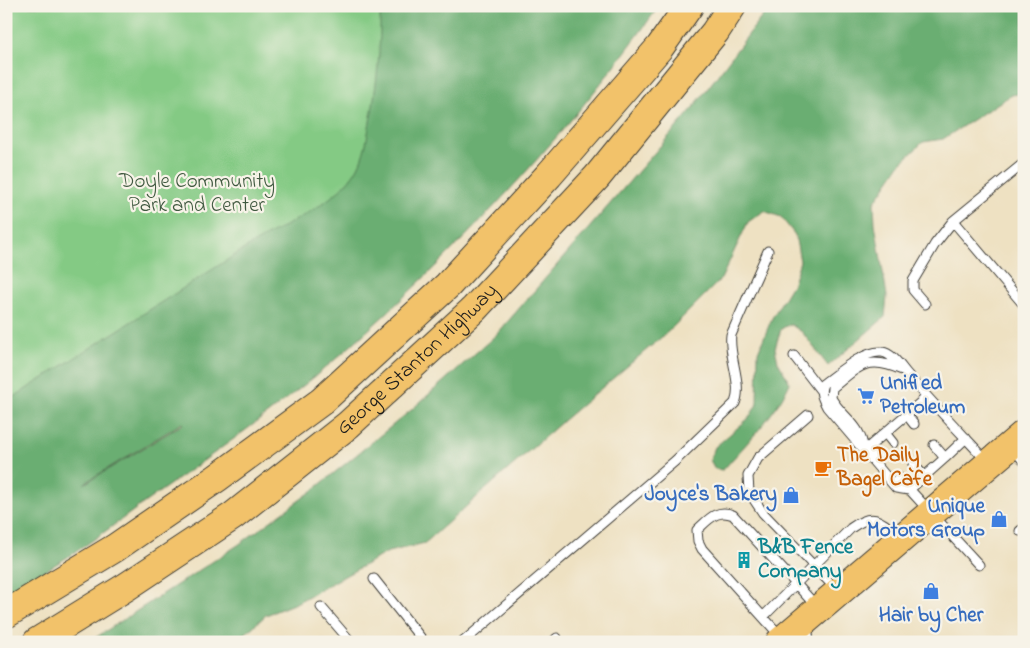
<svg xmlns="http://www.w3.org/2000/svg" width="1030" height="648" font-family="'Indie Flower',sans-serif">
	<rect width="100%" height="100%" fill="#f7f3e8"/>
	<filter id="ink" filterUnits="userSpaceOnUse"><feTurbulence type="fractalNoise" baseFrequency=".02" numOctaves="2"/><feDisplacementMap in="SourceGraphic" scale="10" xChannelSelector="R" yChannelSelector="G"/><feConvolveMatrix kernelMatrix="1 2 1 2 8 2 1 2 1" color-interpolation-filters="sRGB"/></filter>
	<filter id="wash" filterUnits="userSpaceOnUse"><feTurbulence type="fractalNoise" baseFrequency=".0096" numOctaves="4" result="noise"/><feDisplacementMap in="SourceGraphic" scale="20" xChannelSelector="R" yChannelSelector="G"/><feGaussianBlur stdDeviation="1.12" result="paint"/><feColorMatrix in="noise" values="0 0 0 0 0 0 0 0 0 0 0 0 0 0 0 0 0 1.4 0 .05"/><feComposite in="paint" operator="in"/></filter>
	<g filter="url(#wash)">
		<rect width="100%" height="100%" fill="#eee1c2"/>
		<path fill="#84ca84" stroke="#507350" d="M6,6h588l-508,476 -80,71z"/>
		<path fill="#6bae72" stroke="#446547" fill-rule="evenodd" d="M380,6h279c-85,120 -185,228 -294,327 -64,59 -136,110 -207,160 -29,20 -57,43 -87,62 -21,13 -43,26 -65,39v-192c81,-52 162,-104 243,-156 34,-21 90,-43 109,-79 6,-12 9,-27 11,-40 8,-40 12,-80 11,-121zM182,423l1,1 -99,60 2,-2z
			M770,6h254v95l-5,-7 -8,1 -68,44 -20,3 -22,21 -27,40 1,21 12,72 -2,21 -57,49 -26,-34 -12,-8 -9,5 -6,19 3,14 12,21c-14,31 -44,61 -67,87l-8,-1 -5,-9 5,-13 34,-29 8,-14 1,-52 14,-34 21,-35 7,-22 -5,-26 -14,-18 -17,-6 -16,11 -27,57 -51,51 -106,90 -139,123 -37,9 -92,51 -30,12 -30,27h-147l149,-97 74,-54 98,-80 86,-76 193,-222z"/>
	</g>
	<g filter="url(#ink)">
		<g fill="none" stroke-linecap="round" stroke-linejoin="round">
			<g stroke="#3c3a35" stroke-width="11">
				<path id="lane" d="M953,221l71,84
					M925,304l-12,-14v-9l22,-37 18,-23 71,-58
					M794,356l27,35
					M808,415l-50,43 -10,18 1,16 14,21 74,77
					M907,415l7,9
					M885,433l8,10
					M934,445l11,13 -36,32 -13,-2 -69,-81c-4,-8 -8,-14 -4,-23 14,-10 41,-34 59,-32 10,1 19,15 25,22 26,30 53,58 80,87
					M869,447l9,9
					M1012,448l12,13
					M864,451c-4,-29 -20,-31 -33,-53l1,-10c26,-21 35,-34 70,-18
					M864,451l63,-54
					M945,458l21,-20
					M913,464l11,12
					M898,477l81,88
					M1020,531l4,-3
					M374,579l50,63
					M321,607l30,35
					M763,617l88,-89c23,-17 30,-7 48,9
					M807,625l2,17
					M782,638l-80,-89 -4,-8 -1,-11c11,-10 20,-22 36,-15l84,92
					M463,642l212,-181 60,-58c8,-19 -7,-47 -4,-68l37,-84
					M553,642l4,-4"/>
			</g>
			<g stroke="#3c3a35" stroke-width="30">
				<g id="highway">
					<path d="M6,614l109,-66 102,-70 105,-77 126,-116 101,-110 111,-128 29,-41"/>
					<path id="s1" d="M37,642l89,-55 107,-71 115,-91 126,-116 123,-132 118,-145 17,-26"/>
					<path d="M780,642l244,-208"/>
				</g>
			</g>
			<use href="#lane" stroke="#fff" stroke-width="9"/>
			<use href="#highway" stroke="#f2c26a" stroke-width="28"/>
		</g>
	</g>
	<defs>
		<g id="supermarket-bare" transform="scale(1.35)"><path d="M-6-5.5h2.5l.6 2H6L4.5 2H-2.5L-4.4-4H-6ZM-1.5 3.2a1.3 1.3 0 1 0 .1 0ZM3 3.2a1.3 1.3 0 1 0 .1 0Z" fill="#3f7fe0" stroke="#f7f3e8" stroke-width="2.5" paint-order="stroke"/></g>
		<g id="cafe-bare" transform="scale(1.35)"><path d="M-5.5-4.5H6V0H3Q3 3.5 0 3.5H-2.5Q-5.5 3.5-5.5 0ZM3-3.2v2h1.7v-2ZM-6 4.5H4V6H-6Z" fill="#e8710a" stroke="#f7f3e8" stroke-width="2.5" paint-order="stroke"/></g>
		<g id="shop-bare" transform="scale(1.35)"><path d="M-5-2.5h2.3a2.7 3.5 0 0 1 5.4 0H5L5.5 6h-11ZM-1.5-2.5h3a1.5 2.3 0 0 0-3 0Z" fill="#3f7fe0" stroke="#f7f3e8" stroke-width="2.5" paint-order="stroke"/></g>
		<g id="building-bare" transform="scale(1.35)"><path d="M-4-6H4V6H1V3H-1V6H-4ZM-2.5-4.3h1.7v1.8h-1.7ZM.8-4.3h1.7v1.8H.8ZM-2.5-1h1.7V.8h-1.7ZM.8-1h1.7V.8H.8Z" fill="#0f9aa8" stroke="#f7f3e8" stroke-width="2.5" paint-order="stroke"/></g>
	</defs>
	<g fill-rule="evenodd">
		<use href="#supermarket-bare" x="866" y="396"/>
		<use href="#cafe-bare" x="823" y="468"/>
		<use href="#shop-bare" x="791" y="495"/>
		<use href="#shop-bare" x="999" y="519"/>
		<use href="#building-bare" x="744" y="560"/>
		<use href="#shop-bare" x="931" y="591"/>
	</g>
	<g text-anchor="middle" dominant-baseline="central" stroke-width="4.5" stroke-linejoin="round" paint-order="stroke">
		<g font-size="21" fill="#405940" stroke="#f7f3e8">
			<text x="197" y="182">Doyle Community<tspan x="197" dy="24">Park and Center</tspan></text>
		</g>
		<g font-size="21" fill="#1c1c1c" stroke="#f7f3e8">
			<text stroke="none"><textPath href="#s1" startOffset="475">George Stanton Highway</textPath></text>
		</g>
		<g font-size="21" font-weight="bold" fill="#366cbe" stroke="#f7f3e8" text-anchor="end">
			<text x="880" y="384" text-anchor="start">Unified<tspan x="880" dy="24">Petroleum</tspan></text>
			<text x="777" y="495">Joyce's Bakery</text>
			<text x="985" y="507">Unique<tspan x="985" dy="24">Motors Group</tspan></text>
			<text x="931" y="616" text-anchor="middle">Hair by Cher</text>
		</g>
		<g font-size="21" font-weight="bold" fill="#c56008" stroke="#f7f3e8" text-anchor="start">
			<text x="837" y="456">The Daily<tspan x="837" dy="24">Bagel Cafe</tspan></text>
		</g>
		<g font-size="21" font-weight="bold" fill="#0d838f" stroke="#f7f3e8" text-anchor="start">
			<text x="758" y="548">B&amp;B Fence<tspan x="758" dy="24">Company</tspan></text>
		</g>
	</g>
	<rect width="1030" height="648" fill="none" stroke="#f7f3e8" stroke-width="25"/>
</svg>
